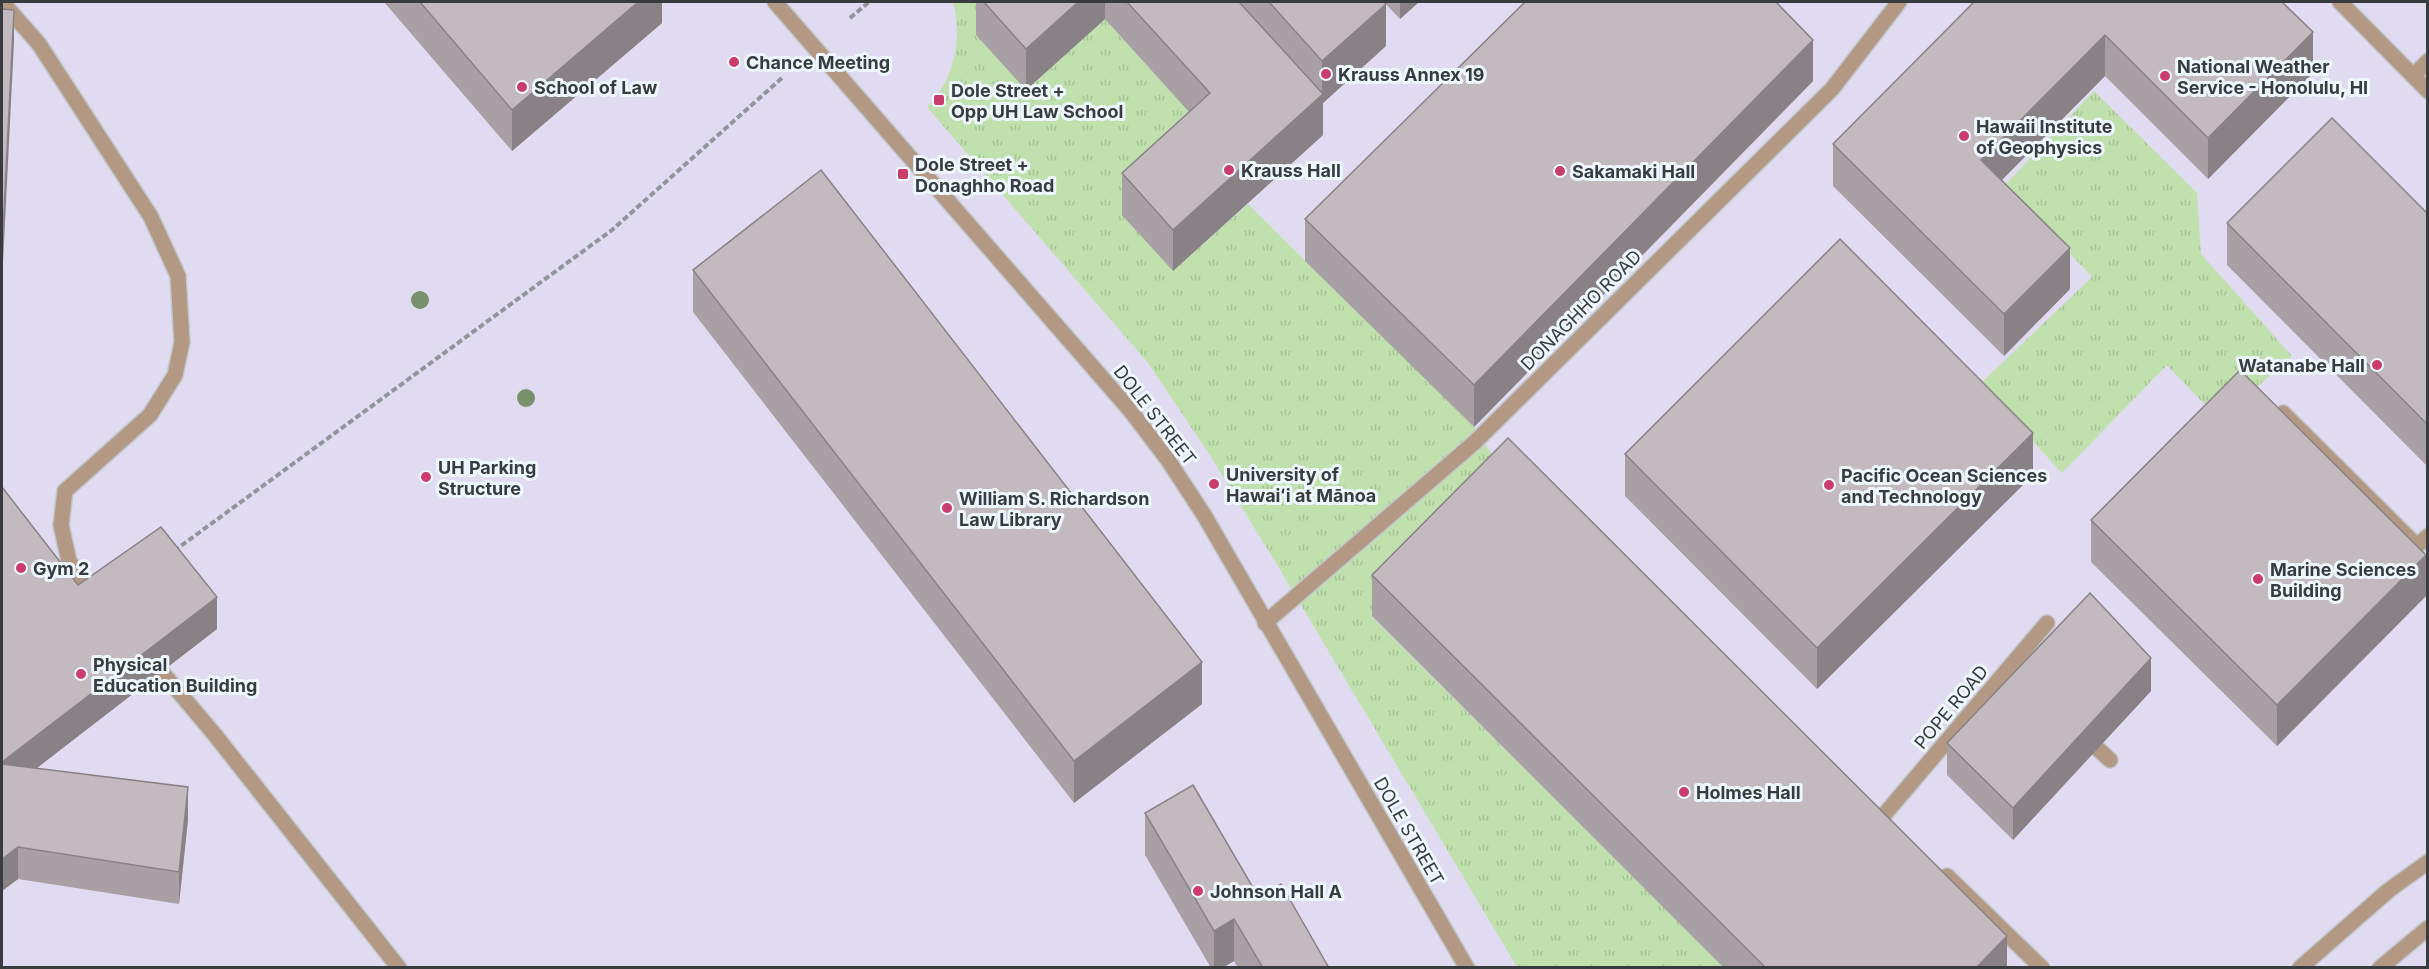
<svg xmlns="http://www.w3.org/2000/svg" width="2429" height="969" font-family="Inter,sans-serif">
	<defs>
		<pattern id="grass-tufts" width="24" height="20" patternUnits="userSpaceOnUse" patternTransform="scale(1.5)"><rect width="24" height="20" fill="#c0e1ad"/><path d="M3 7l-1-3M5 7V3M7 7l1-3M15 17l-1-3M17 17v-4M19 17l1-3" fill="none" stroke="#a6c296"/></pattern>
	</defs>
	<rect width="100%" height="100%" fill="#e2eaf1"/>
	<path fill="#e1dbf1" d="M2,2h2425v965h-2425z"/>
	<path fill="url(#grass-tufts)" d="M953,2h60l13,88 79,-71 105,116 -37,136 75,-67 226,223 34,53 -136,137 352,350h-207l-241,-404 -67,-109 -61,-91 -221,-256c27,-26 36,-70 26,-105z
		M2094,91l103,102 4,61 91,102 -53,47 -33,3 -39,-41 -105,108 -82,-89 112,-107 -87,-92z"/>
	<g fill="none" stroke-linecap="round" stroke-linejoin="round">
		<g stroke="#c0c7cd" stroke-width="18">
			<path id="service" d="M2,2l37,42 112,173 27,59 4,66 -7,33 -25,40 -85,76 -4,34 8,36 28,36
				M2340,2l88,89
				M2413,76l15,-15
				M2283,413l134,133 11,-10
				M1265,623l210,-181 357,-353 67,-87
				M161,671l54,64 184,233
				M2097,748l13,12
				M1884,815l163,-192
				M1947,876l95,92
				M2300,968l89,-78 39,-28
				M2380,968l48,-40"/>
		</g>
		<g stroke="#c0c7cd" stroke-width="18">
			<path id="tertiary" d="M775,2l355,408 38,50 36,55 263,453"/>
		</g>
		<path stroke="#8f959a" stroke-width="4" stroke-dasharray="6 3" stroke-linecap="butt" d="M850,18l19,-16
			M174,551l438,-321 171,-153"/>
		<use href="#service" stroke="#b39983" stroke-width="15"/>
		<use href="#tertiary" stroke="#b39983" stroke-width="15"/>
	</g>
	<g fill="#79906d">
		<circle cx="420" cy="300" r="9"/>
		<circle cx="526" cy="398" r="9"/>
	</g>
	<path fill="#a8a0a5" d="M384,2h278v21l-150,128z
		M976,2h263l2,1v-1h143l2,44 -63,57v32l-150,136 -51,-56v-42l67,-61 -84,-93 -79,71 -50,-55z
		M1384,2h35l-19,17z
		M1974,2l339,71 -105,106 -103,-103 -103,104 68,109 -66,67 -171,-170v-42z
		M1813,81l-339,346 -169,-166v-42z
		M2427,213v253l-200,-201v-42z
		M693,270l509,434 -128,99 -381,-491z
		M1625,454l408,21 -216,214 -192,-193z
		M2091,520l335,76 -149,150 -186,-184z
		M1372,575l635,393h-283l-352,-352z
		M78,585l139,44 -182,140 153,50 -9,85 -161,-25 -16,12z
		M2151,691l-138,149 -66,-65v-32z
		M1145,813l114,85 70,70h-91l-4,-7 -12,7h-11l-66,-113z"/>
	<path fill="#888286" d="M638,2h24v21l-150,128v-41z
		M1078,2h27v17l-79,71v-41z
		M1400,2h19l-19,17z
		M1386,4v42l-63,57v32l-150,136v-41l149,-136v-33z
		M14,10v32l-12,241v-32z
		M2313,32v41l-105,106v-41z
		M2105,35v41l-124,125v-41z
		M1813,40v41l-339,346v-42z
		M2070,248v41l-66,67v-42z
		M2033,433v42l-216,214v-41z
		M2426,555v41l-149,150v-41z
		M217,597v32l-215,166v-33z
		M2151,658v33l-138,149v-32z
		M1202,662v42l-128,99v-42z
		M188,787v32l-9,85v-32z
		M18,847v32l-16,12v-32z
		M1234,919v42l-12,7h-8v-37z
		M2007,936v32h-31z"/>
	<path fill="#c3bac0" stroke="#888286" stroke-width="1.5" d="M420,2h218l-126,108z
		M984,2h94l-52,47z
		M1127,2h112l84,92 -150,136 -51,-57 88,-80z
		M1269,2h115l2,2 -64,57z
		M1525,2h251l37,38 -339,345 -169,-166z
		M1974,2h308l31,30 -105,106 -103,-103 -124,125 89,88 -66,66 -171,-170z
		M2,9l12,1 -12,241z
		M2332,118l95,95v211l-200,-201z
		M821,170l381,492 -128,99 -381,-491z
		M1840,239l193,194 -216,215 -192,-194z
		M2240,370l186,185 -149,150 -186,-185z
		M1508,438l499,498 -31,32h-210l-394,-393z
		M2,487l76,98 83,-58 56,70 -215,165z
		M2090,593l61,65 -138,150 -66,-65z
		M2,764l186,23 -9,85 -161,-25 -16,12z
		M1193,785l66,113 22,-14 48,84h-66l-29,-49 -20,12 -69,-118z"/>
	<g fill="#c93c6b" stroke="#eff7fe" stroke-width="2">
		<circle cx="734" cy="62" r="6"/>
		<circle cx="1326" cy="74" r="6"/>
		<circle cx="2165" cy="76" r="6"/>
		<circle cx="522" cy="87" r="6"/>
		<rect x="933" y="94" width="12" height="12" rx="3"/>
		<circle cx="1964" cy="136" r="6"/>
		<circle cx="1229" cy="170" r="6"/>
		<circle cx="1560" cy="171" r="6"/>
		<rect x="897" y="168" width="12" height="12" rx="3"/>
		<circle cx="2377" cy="365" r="6"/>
		<circle cx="426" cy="477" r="6"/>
		<circle cx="1214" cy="484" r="6"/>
		<circle cx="1829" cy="485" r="6"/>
		<circle cx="947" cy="508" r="6"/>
		<circle cx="21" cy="568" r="6"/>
		<circle cx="2258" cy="579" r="6"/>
		<circle cx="81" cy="674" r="6"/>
		<circle cx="1684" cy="792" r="6"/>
		<circle cx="1198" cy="891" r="6"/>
	</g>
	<g text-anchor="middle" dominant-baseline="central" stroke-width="6" stroke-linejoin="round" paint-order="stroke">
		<g font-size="18" font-weight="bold" fill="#383c3e" stroke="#eff7fe" text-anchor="start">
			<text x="746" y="62">Chance Meeting</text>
			<text x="2177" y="66">National Weather<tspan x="2177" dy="21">Service - Honolulu, HI</tspan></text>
			<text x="1338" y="74">Krauss Annex 19</text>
			<text x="534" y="87">School of Law</text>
			<text x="951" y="90">Dole Street +<tspan x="951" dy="21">Opp UH Law School</tspan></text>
			<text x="1976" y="126">Hawaii Institute<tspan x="1976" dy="21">of Geophysics</tspan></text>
			<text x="915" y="164">Dole Street +<tspan x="915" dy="21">Donaghho Road</tspan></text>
			<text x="1241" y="170">Krauss Hall</text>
			<text x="1572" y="171">Sakamaki Hall</text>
			<text x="2365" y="365" text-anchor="end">Watanabe Hall</text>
			<text x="438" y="467">UH Parking<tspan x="438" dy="21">Structure</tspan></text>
			<text x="1226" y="474">University of<tspan x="1226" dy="21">Hawaiʻi at Mānoa</tspan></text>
			<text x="1841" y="475">Pacific Ocean Sciences<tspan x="1841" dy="21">and Technology</tspan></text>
			<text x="959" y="498">William S. Richardson<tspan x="959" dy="21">Law Library</tspan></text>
			<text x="33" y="568">Gym 2</text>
			<text x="2270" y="569">Marine Sciences<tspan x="2270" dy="21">Building</tspan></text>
			<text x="93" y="664">Physical<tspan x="93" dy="21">Education Building</tspan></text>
			<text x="1696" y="792">Holmes Hall</text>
			<text x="1210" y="891">Johnson Hall A</text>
		</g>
		<g font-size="18" fill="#383c3e" stroke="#eff7fe">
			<text transform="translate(1581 310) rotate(-45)">DONAGHHO ROAD</text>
			<text transform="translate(1155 415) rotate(52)">DOLE STREET</text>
			<text transform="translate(1951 707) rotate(-50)">POPE ROAD</text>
			<text transform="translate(1409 831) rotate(60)">DOLE STREET</text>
		</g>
	</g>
	<rect width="2429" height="969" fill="none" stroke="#383c3e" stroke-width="6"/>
</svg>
